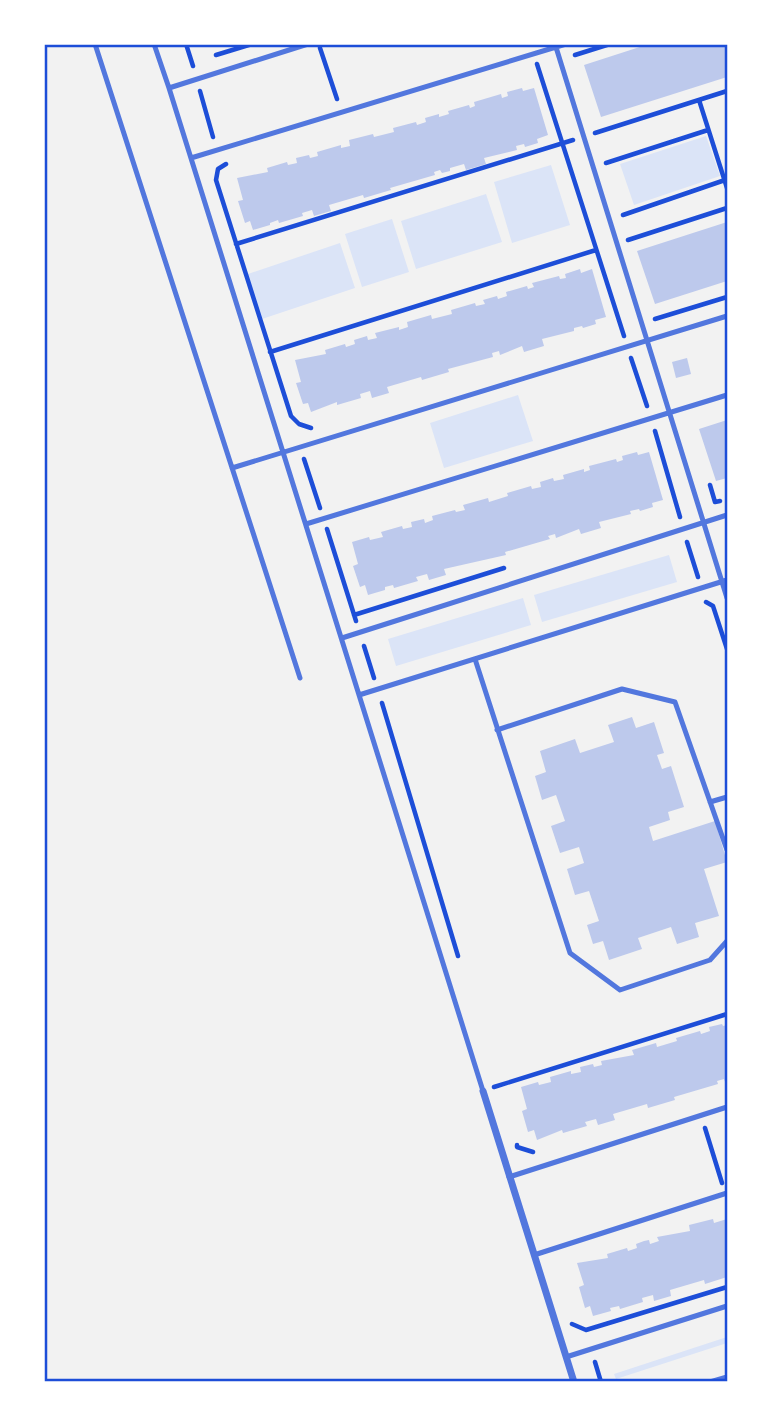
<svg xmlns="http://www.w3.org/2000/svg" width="771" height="1426" font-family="'Crimson Pro',serif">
	<rect width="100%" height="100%" fill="#f2f2f2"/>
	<path fill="#dbe4f7" d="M706,136l14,40 -86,29 -14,-41z
		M551,165l19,60 -58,18 -18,-61z
		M486,194l16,48 -86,27 -15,-48z
		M392,219l17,53 -47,15 -17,-53z
		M340,243l15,45 -96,32 -14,-45z
		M518,395l15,46 -89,27 -14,-45z
		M669,555l8,27 -135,40 -8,-27z
		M523,598l8,27 -135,41 -8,-27z
		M727,1337v6l-111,36 -2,-5z"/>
	<path fill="#bdc9ec" d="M649,44h78v33l-126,40 -17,-52z
		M522,88l1,3 11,-3 14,47 -11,4 1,4 -13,4 -1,-3 -8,2 1,4 -33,8 2,6 -20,6 -2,-6 -14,4v3l-8,2 -2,-3 -6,2 1,3 -45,13 1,2 -27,8 -1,-3 -34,10 2,6 -17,5 -2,-6 -10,3 1,3 -24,7 -1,-3 -8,3v2l-17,5 -3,-9 -5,2 -7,-22 5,-1 -6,-22 31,-6 -1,-4 20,-6 1,3 9,-2 -1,-5 13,-3 1,3 8,-2 -1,-4 24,-7v3l9,-2 -1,-6 24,-6 1,3 20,-5 -1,-4 23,-6 1,3 9,-3 -1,-4 14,-4v3l10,-3 -1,-3 21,-6 1,3 5,-2 -1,-4 27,-8 1,4 6,-2 -1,-4z
		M727,222v59l-72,23 -18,-53z
		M580,269l1,4 11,-4 14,48 -11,3 1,4 -13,4 -1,-2 -8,2v3l-32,8 2,7 -20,6 -2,-6 -22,9 -1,-4 -7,2 1,4 -45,12 1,3 -27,8 -1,-3 -34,10 2,6 -17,5 -2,-7 -10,3 1,4 -24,7v-3l-26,10 -3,-9 -5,1 -7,-21 5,-1 -6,-22 31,-6 -1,-4 20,-6 1,3 9,-3 -1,-4 13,-4 1,4 9,-2 -2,-5 24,-6v3l9,-3 -1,-5 24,-7 1,4 20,-5 -1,-4 24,-7 1,3 9,-2 -2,-4 14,-4 1,3 9,-3 -1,-4 21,-6 1,3 6,-2 -2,-4 27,-7 1,3 6,-1 -1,-4z
		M687,358l4,16 -15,4 -4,-16z
		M727,420v58l-11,3 -17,-52z
		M637,452l1,3 11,-3 14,48 -11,3 1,4 -13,4 -1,-2 -9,2 1,3 -32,8 2,6 -20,6 -2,-5 -23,9 -1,-4 -7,2 2,3 -45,13 1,3 -62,14 2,6 -17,5 -2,-6 -11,3 2,4 -24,7 -1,-3 -8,2v3l-17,5 -3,-10 -5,2 -7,-21 5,-2 -6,-22 17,-5 1,3 13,-3 -2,-5 21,-6 1,3 9,-2 -1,-5 13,-3 1,4 8,-3 -1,-4 23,-6 1,2 9,-2 -2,-5 25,-7 1,4 19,-6 -1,-3 24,-7 1,3 9,-2 -1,-5 13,-4 1,3 10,-2 -1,-4 21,-6v3l6,-2 -1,-4 27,-7 1,3 6,-2 -1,-4z
		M632,717l4,11 18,-6 10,31 -7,2 5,14 9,-3 13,41 -16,5 2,8 -21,7 4,14 62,-20 12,41 -23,7 15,47 -24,7 4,14 -22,7 -6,-17 -33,11 4,11 -33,11 -6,-19 -10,3 -6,-19 12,-4 -10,-30 -14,4 -8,-26 17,-6 -5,-16 -19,6 -9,-27 14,-5 -9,-26 -14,5 -7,-24 11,-4 -6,-21 35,-12 5,14 34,-11 -6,-17z
		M722,1024l1,2 4,-1v62l-3,-8 -7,2 1,3 -44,13 1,3 -27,8 -1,-4 -34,10 2,6 -17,5 -2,-6 -11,3 2,4 -24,7 -1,-3 -25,10 -3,-10 -6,2 -6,-21 5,-2 -6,-22 17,-5 1,3 12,-3 -1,-5 21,-6v3l10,-2 -1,-5 13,-3 1,3 8,-2 -1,-4 33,-6 -2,-5 24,-7 1,4 20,-6 -1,-3 24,-7 1,3 9,-3 -1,-4z
		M713,1219l1,4 13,-4v58l-22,7 -1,-4 -34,10 1,6 -17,5 -1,-6 -11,3 1,4 -23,7 -1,-3 -9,2 1,3 -18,5 -3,-10 -5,2 -6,-21 5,-2 -7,-22 31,-5 -1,-4 20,-6 1,3 9,-3 -1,-4 8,-3 5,-1 1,4 9,-3 -2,-4 33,-6 -1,-6z"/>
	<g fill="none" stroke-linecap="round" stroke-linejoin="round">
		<path stroke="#1d4ed8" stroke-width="4.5" d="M186,44l7,22
			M320,48l17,51
			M216,55l36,-11
			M575,55l35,-11
			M537,64l87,272
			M200,91l13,46
			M699,100l28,88
			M595,133l132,-42
			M606,163l102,-33
			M226,164l-8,5 -2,11 75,236 8,8 12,4
			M623,215l102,-35
			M628,240l99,-32
			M236,244l337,-104
			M655,319l72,-22
			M270,352l326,-102
			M631,358l16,48
			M655,431l25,86
			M304,459l16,49
			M710,485l5,17 5,-1
			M327,529l29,92
			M687,542l11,35
			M706,602l7,4 14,43
			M354,615l150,-47
			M364,646l10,32
			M382,703l76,253
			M494,1087l233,-73
			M705,1128l17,55
			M517,1145v2l16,5
			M572,1324l14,6 141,-43
			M595,1362l6,20"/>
		<path stroke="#5277de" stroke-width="5" d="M95,44l205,634
			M154,44l15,44 139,-44
			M555,44l172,554
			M169,88l314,1003
			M191,158l375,-114
			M232,468l495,-152
			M306,524l421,-129
			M342,638l385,-123
			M475,659l95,294 50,37 90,-30 17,-19
			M359,695l368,-115
			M497,730l125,-41 53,13 52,148
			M710,802l17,-5
			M509,1177l218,-70
			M534,1255l193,-62
			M566,1357l161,-51
			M710,1382l17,-5"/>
		<path stroke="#5277de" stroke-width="7" d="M483,1091l91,291"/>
	</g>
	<rect width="771" height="1426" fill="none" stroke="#ffffff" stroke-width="91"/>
	<rect x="46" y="46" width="680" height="1334" fill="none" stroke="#1d4ed8" stroke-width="2.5"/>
</svg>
